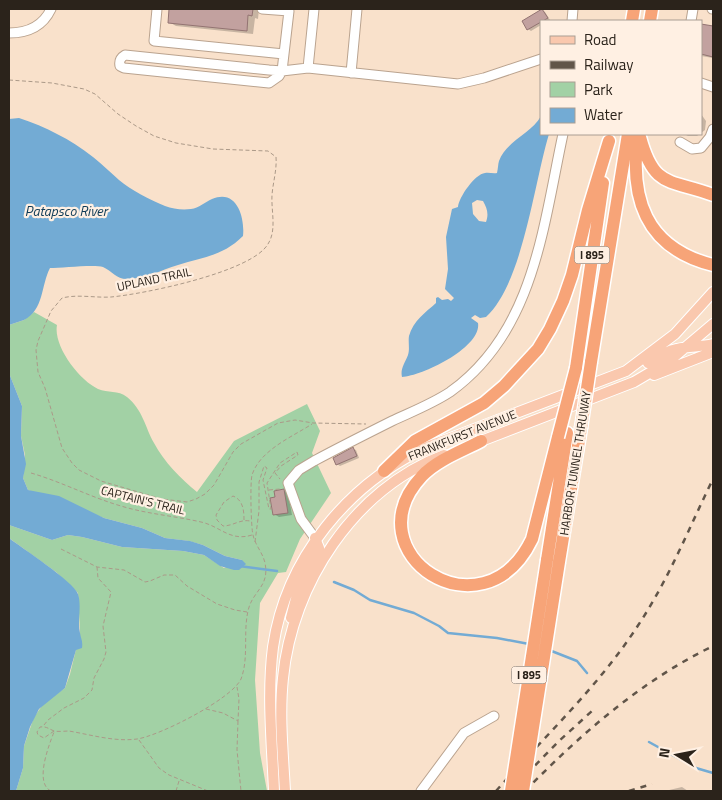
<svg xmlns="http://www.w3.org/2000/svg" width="722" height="800" font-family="'Titillium Web',sans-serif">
	<rect width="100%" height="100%" fill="#f9e1cb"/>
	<path fill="#a2d1a5" d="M34,312l23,13c-4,21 22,55 41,64 10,4 20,1 29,8 16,13 18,30 27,46 10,19 27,36 43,49l37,-51 73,-37 13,27 -8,22 19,40 -31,46 -14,33 -8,1 -18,30 -5,77 5,73 7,38h-251l7,-23 1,-22 10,-29 10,-14 21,-15 5,-14 10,-41 -2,-40 -22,-21 -47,-34v-13l43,15 16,-5 14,2 40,10 61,4 21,4 20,13 18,-8 -17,-4 -22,-11 -14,-4 -24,-3 -23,-10 -38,-10 -76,-28 -5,-12 2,-23 -4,-19 1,-30 -13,-33v-48l15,-5z"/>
	<path fill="#73abd4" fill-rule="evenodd" d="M541,116v18h8c-15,49 -26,149 -63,183l-6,1 -5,-3 -4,3 7,5c4,24 -55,53 -76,54 -2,-8 3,-14 6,-22 2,-6 0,-13 1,-19 4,-15 17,-24 27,-33v-5l2,-1 4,3 6,-1 3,2 3,-3 -9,-9 3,-20 -2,-32 6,-28 6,-2c1,-10 17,-33 27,-34 4,-1 8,1 12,0 1,-4 1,-9 2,-12 7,-20 32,-27 42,-45zM477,200l6,1c4,7 6,13 3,21l-7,-1 -6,-7 -1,-11z
		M19,118c27,9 51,21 74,39 9,7 17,15 26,23 12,10 31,20 46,26 8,3 17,4 26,3 8,-1 14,-7 21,-10 25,-11 33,19 31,37 -20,20 -40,21 -65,29 -17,5 -33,14 -51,14 -11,0 -15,-8 -24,-12 -8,-3 -42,1 -53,1 -9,17 -6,42 -26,52 -5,2 -10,3 -15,5v-206z
		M9,373l13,33 -1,30 5,28 -3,14 5,12 31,6 45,22 38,10 23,10 25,3 13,4 22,11 17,4 4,4 -7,6h-5l-14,-4 -16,-11 -21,-4 -61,-4 -40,-10 -14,-2 -16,5 -43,-15z
		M9,538c13,10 64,43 69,56 4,13 -1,27 2,39 1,6 3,8 2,15l-6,2 -11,38 -26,21 -9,18 -6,19 -1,22 -7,23h-7z"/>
	<path fill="#0003" d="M170,9h89l-1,10 -3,-1 -2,16 -77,-8 -7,-4z
		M542,10l3,2 5,8 -9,1v4l-10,6 -3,-2z
		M701,25l12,2v31l-12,-2z
		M701,114l5,7 -1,9 -4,3z
		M684,134h16l-3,2h-9z
		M353,449l3,1 3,8 -19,8 -3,-2z
		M283,490l5,3 4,22 -13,2 -5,-3 2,-16z
		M682,787l6,4h-23z"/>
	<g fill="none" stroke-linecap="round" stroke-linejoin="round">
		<path stroke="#73abd4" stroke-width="2.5" d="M239,566l38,5
			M334,582l20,8 16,10 44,13 25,13 9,7 49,5 32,6
			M549,650l28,11 10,12
			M649,742l47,26 17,5"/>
	</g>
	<path fill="#c2a19f" stroke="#937472" d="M169,9h84l-1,7 -4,-1 -1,16 -79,-8z
		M542,9l6,9 -21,12 -5,-9z
		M701,24l12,2v31l-12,-3z
		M353,447l4,9 -21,9 -3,-7z
		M284,489l4,24 -15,2 -3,-17 5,-1 -1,-6z"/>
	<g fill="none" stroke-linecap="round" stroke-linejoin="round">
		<g stroke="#baa38f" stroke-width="11">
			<path id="minor" d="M157,9l-3,32 130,13
				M262,9l27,2 -7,60 26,-3 150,16 26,-6 57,-19
				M712,9h1
				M572,21l1,-12
				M691,21l2,-12
				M9,33c19,0 34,-7 42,-24
				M125,55l144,15 13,1 -3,5 -10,7 -145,-15 -4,-2c-1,-5 0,-8 5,-11z
				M308,68l6,-59
				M351,73l6,-64
				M701,83l12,4
				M680,142l12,7 9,-1 9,-11 3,-8
				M315,538l-14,-19 -13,-36 11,-13 15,-9c26,-14 52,-27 78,-40 19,-9 40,-17 58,-29 84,-60 93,-165 113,-258
				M421,791l43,-58 30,-17"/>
		</g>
		<g stroke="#fff" stroke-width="12">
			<path id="major" d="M648,363c9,-6 19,-12 29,-14 12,-3 24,-2 36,-5
				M654,375l59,-23
				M476,443l158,-61 34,-20 45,-38
				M291,618l7,-27 21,-43 -4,-10
				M274,791c-2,-48 -7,-97 -1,-144 13,-89 75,-163 154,-200l199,-76 49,-37 38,-42
				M285,791c-2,-37 -6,-76 -2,-113 9,-94 71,-189 161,-223"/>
		</g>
		<g stroke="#fff" stroke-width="15">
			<path id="highway" d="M632,21l2,-12
				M650,21l2,-12
				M638,134c-9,64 7,114 75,131
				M640,137c14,52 30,42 73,58
				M591,362l37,-228
				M576,368l27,-185
				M481,441c-19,10 -44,19 -59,35 -72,77 61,165 110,63l26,-102
				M384,471l31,-30 69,-38 20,-17 34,-37 12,-20 13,-28 9,-26 16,-65 21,-69
				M547,560l20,-127
				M559,562l22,-134"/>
		</g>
		<path stroke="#ab9988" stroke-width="1" stroke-dasharray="4 2.5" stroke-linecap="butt" d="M9,80l43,3 32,6 11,5 23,20 18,12 18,10 22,7 37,6 55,2 8,6c1,13 -3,25 -4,38 -1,16 5,35 -4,49 -16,28 -124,50 -157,53 -16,1 -33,-3 -49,1l-11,13 -13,30 -2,9 2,22 7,16 17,60 10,15 7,7 22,11 61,18 25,3 9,-3 9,-5 9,-9 19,-33 8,-8 37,-21 17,-3 18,3 53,1
			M31,473c31,9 59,24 90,33 26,8 54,10 80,16 19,4 29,20 51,13
			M269,490l11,-1
			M244,520c0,-10 -1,-20 -11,-24l-9,6 -8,13 1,5 6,6c10,0 17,-7 27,-5
			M255,542l4,-31v-29l5,-16 3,2 -4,12 6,29h2l-4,-26 13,-20 17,-11 1,3 -17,11 -6,7 5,6
			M61,549l36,18 27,3 21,12 5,-1 14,-6h11l12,11 30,18 18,6 12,2
			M206,709l17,4 15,8 1,-22 -2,-12
			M238,721l-1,29 4,41
			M44,725l4,-5 16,-12 20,-10 8,-8 2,-12 10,-19 2,-7 -3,-26 8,-34 -13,-14 -1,-11
			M54,731l-10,7 -6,-3 -1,-3 3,-5c6,-1 9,2 14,4 5,1 11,0 15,0 23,4 46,11 68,8 22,-3 95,-40 104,-60 8,-21 2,-46 7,-68 4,-20 22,-24 17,-48 -2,-10 -10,-18 -12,-28 -2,-8 -3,-52 -1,-60 8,-25 40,-38 60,-51
			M139,740l20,28 10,7 39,16
			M51,791c-17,-8 -2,-46 3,-59
			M176,791l3,-10"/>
		<use href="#minor" stroke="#fff" stroke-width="9"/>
		<use href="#major" stroke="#fac8ae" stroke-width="10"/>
		<use href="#highway" stroke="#f7a478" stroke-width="12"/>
		<path stroke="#615549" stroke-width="2.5" stroke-dasharray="6 6" stroke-linecap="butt" d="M496,791c48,-54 101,-103 141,-164 32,-48 51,-97 76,-148
			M510,791l49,-50 33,-30
			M525,791c56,-57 116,-110 188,-145
			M629,791l23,-7"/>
		<g stroke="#fff" stroke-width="15" stroke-linecap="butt">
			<path id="highway-bridge" d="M581,428l10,-66
				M558,437l18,-69
				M511,791l36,-231
				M523,791l36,-229"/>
		</g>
		<use href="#highway-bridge" stroke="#f7a478" stroke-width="12"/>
	</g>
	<g text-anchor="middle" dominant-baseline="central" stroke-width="4.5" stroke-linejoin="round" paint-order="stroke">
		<g fill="#fff0e3" stroke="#6b6057" stroke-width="1">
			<rect x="574.5" y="246.5" width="35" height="17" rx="4"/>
			<rect x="511.5" y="666.5" width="35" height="17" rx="4"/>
		</g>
		<g font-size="11" font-weight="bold" fill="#2b231b">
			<text x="592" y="255">I 895</text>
			<text x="529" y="675">I 895</text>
		</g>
		<g font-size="12" fill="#2b231b" stroke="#fff0e3">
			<text transform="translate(154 279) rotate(-12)">UPLAND TRAIL</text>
			<text transform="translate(462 435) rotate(-22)">FRANKFURST AVENUE</text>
			<text transform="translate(575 463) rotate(-81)">HARBOR TUNNEL THRUWAY</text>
			<text transform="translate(143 500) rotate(14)">CAPTAIN'S TRAIL</text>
		</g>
		<g font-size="14" font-style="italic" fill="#0d3a56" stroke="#fff0e3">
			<text x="66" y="210">Patapsco River</text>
		</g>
	</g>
	<rect width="722" height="800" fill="none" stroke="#2b231b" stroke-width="20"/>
	<rect x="540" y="20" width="162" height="115" fill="#fff0e3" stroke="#aa9e93"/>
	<rect x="550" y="36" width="25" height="8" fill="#fac8ae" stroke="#aa9e93"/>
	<text x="584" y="45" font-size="15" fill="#2b231b">Road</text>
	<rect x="550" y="61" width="25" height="8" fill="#615549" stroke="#aa9e93"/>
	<text x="584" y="70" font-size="15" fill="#2b231b">Railway</text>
	<rect x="550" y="82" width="25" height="15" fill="#a2d1a5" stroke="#aa9e93"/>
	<text x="584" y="95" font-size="15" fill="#2b231b">Park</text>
	<rect x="550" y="108" width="25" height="15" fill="#73abd4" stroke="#aa9e93"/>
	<text x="584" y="120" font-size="15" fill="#2b231b">Water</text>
	<g transform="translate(677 755) rotate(280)" stroke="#fff0e3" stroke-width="4" paint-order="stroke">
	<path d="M0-4L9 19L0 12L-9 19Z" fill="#2b231b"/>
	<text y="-8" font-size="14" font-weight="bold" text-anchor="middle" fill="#2b231b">N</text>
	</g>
</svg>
